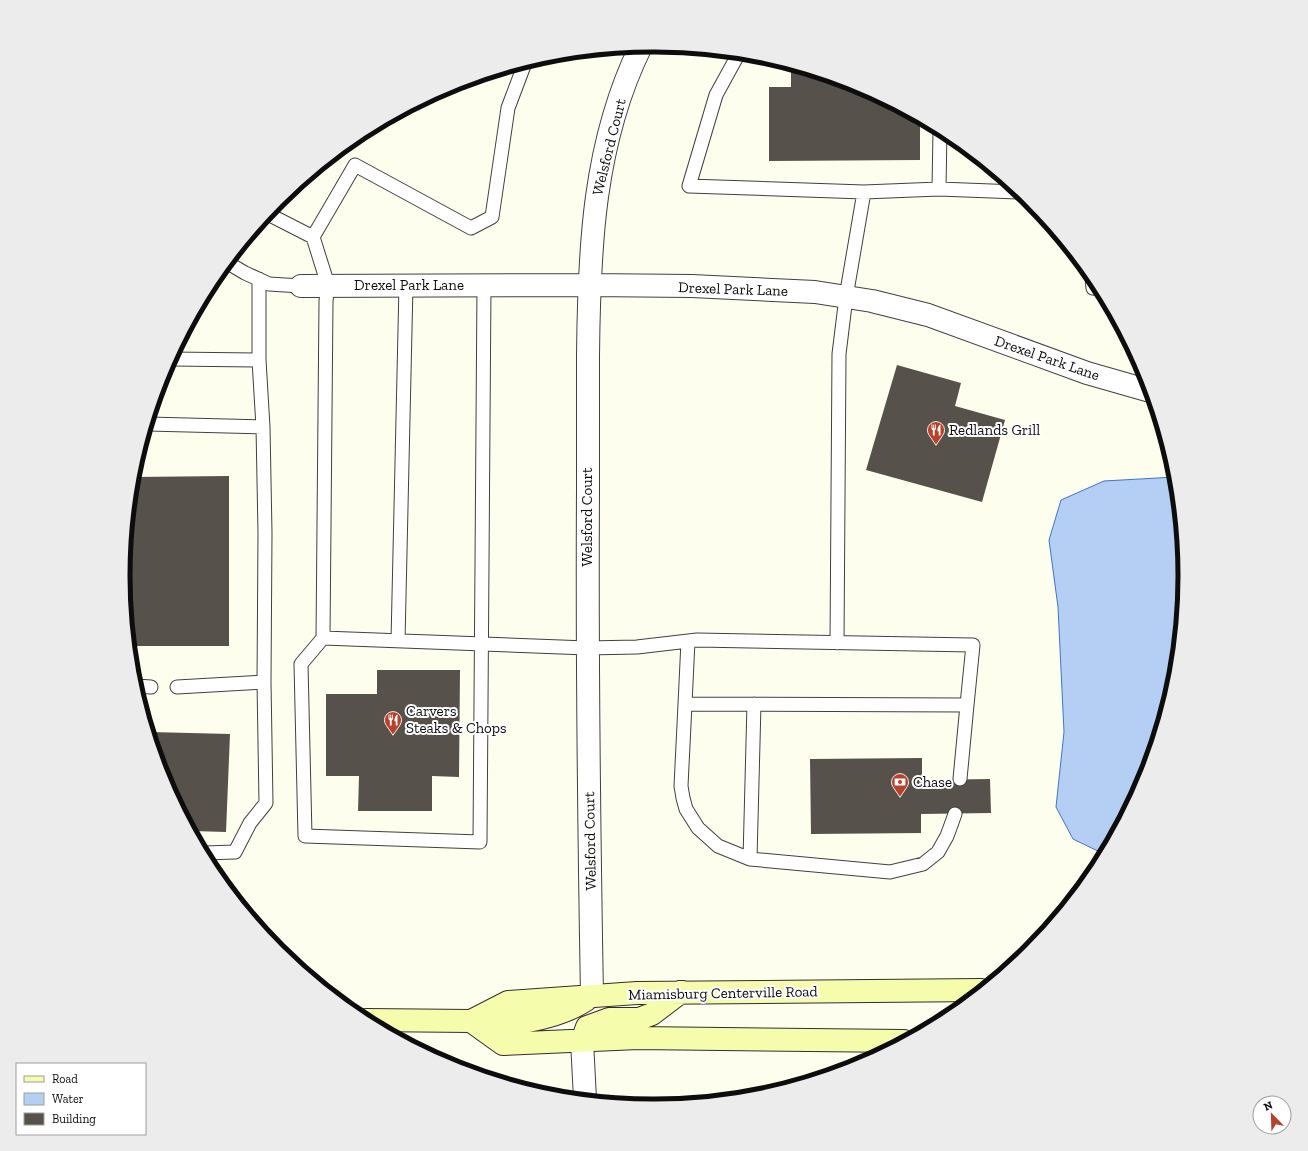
<svg xmlns="http://www.w3.org/2000/svg" width="1308" height="1151" font-family="'Zilla Slab',serif">
	<rect width="100%" height="100%" fill="#fefeee"/>
	<path fill="#b5cff4" stroke="#3e75c9" d="M1175,477l9,99 -10,103 -30,100 -40,75 -31,-15 -17,-32 8,-75 -6,-125 -9,-67 12,-40 43,-19z"/>
	<path fill="#56514a" d="M791,65l66,20 63,34v41l-151,1v-74h22z
		M897,365l64,18 -6,23 50,14 -23,82 -116,-32z
		M229,476v170h-99v-30h-2l-4,-41 9,-98z
		M377,670h83l-1,107 -27,-1v35h-74l1,-35h-33v-82h51z
		M150,732l80,2 -4,98 -34,-1 -28,-53z
		M922,758v22l68,-1 1,34 -70,1v19l-110,1 -1,-75z"/>
	<g fill="none" stroke-linecap="round" stroke-linejoin="round">
		<g stroke="#404040" stroke-width="15">
			<path id="service" d="M739,53l-23,42 -27,91 175,6 -18,105 -7,57 -2,289
				M939,189l79,3
				M864,192l75,-3 1,-59
				M268,214l45,23 15,48 -2,16 -3,337
				M313,237l42,-72 116,63 21,-11 16,-109 17,-45
				M228,263l17,10 24,11 32,2
				M1092,277l1,11 7,1
				M259,279v81
				M484,285l-4,557 -175,-6 -4,-172 22,-26 264,10 50,-1 60,-7 276,5 -6,60 -282,-1 3,-63
				M148,424l115,3 -4,-67 -88,-1
				M398,641l8,-356
				M136,686l15,1
				M177,687l87,-5 1,-149 -2,-106
				M685,704l-4,82 2,12 3,11 12,19 20,18 32,13 140,13 33,-8 15,-12 9,-16 8,-22
				M960,779l7,-74
				M204,853l31,-1 15,-29 16,-20 -2,-121
				M750,859l4,-155"/>
		</g>
		<g stroke="#404040" stroke-width="24">
			<path id="minor" d="M301,286l287,-1 104,1 123,6 57,9 56,14 159,58 63,18
				M592,996c-3,-168 -5,-337 -4,-505 0,-45 0,-90 0,-135 1,-106 5,-213 53,-310
				M582,1041l3,58"/>
		</g>
		<g stroke="#2f2f2f" stroke-width="24">
			<path id="secondary" d="M366,1020l105,1 37,-19 129,-9 344,-3
				M471,1021l32,23 135,-6 266,3
				M482,1029c36,-7 73,-9 104,-29
				M582,1041l5,-14 22,-8h30l13,-5 29,-22"/>
		</g>
		<use href="#service" stroke="#fff" stroke-width="13"/>
		<use href="#minor" stroke="#fff" stroke-width="22"/>
		<use href="#secondary" stroke="#f5fcac" stroke-width="22"/>
	</g>
	<defs>
		<g id="restaurant-pin" transform="scale(0.9)"><path d="M0 17L-7.5 6A9.5 9.5 0 1 1 7.5 6Z" fill="#b9402a" stroke="#fff"/><path d="M-5-6h1v4h1v-4h1v4h1v-4h1v5L-1.5 .5V6h-2V.5L-5-1ZM5-6V6H3V1.5H1.5Q1.5-4 5-6Z" fill="#fff"/></g>
		<g id="bank-pin" transform="scale(0.9)"><path d="M0 17L-7.5 6A9.5 9.5 0 1 1 7.5 6Z" fill="#b9402a" stroke="#fff"/><path d="M-6-4H6V4H-6ZM0-2.3a2.3 2.3 0 1 0 0 4.6a2.3 2.3 0 1 0 0-4.6Z" fill="#fff"/></g>
	</defs>
	<g fill-rule="evenodd">
		<use href="#restaurant-pin" x="936" y="430"/>
		<use href="#restaurant-pin" x="393" y="720"/>
		<use href="#bank-pin" x="900" y="782"/>
	</g>
	<g text-anchor="middle" dominant-baseline="central" stroke-width="4" stroke-linejoin="round" paint-order="stroke">
		<g font-size="15" fill="#0d0d0d" stroke="#fff">
			<text transform="translate(609 147) rotate(-76)">Welsford Court</text>
			<text x="409" y="285">Drexel Park Lane</text>
			<text transform="translate(733 289) rotate(2)">Drexel Park Lane</text>
			<text transform="translate(1047 358) rotate(19)">Drexel Park Lane</text>
			<text transform="translate(587 517) rotate(-90)">Welsford Court</text>
			<text transform="translate(590 841) rotate(-91)">Welsford Court</text>
			<text transform="translate(723 993) rotate(-1)">Miamisburg Centerville Road</text>
		</g>
		<g font-size="15" fill="#0d0d0d" stroke="#fff" text-anchor="start">
			<text x="949" y="430">Redlands Grill</text>
			<text x="406" y="711">Carvers<tspan x="406" dy="17">Steaks &amp; Chops</tspan></text>
			<text x="913" y="782">Chase</text>
		</g>
	</g>
	<path d="M0 0H1308V1151H0ZM653 52H655A523 523 0 0 1 1178 575V576A523 523 0 0 1 655 1099H653A523 523 0 0 1 130 576V575A523 523 0 0 1 653 52Z" fill="#ececec" fill-rule="evenodd"/>
	<path fill="none" stroke="#0d0d0d" stroke-width="5" d="M653 52H655A523 523 0 0 1 1178 575V576A523 523 0 0 1 655 1099H653A523 523 0 0 1 130 576V575A523 523 0 0 1 653 52Z"/>
	<rect x="16" y="1063" width="130" height="72" fill="#ffffff" stroke="#9e9e9e"/>
	<rect x="24" y="1076" width="20" height="6" fill="#f5fcac" stroke="#9e9e9e"/>
	<text x="52" y="1083" font-size="12" fill="#0d0d0d">Road</text>
	<rect x="24" y="1093" width="20" height="12" fill="#b5cff4" stroke="#9e9e9e"/>
	<text x="52" y="1103" font-size="12" fill="#0d0d0d">Water</text>
	<rect x="24" y="1113" width="20" height="12" fill="#56514a" stroke="#9e9e9e"/>
	<text x="52" y="1123" font-size="12" fill="#0d0d0d">Building</text>
	<g transform="translate(1272 1115) rotate(337)"><circle r="19" fill="#ffffff" stroke="#9e9e9e"/>
	<path d="M0-3L7 15L0 10L-7 15Z" fill="#b9402a"/>
	<text y="-6" font-size="11" font-weight="bold" text-anchor="middle" fill="#0d0d0d">N</text>
	</g>
</svg>
